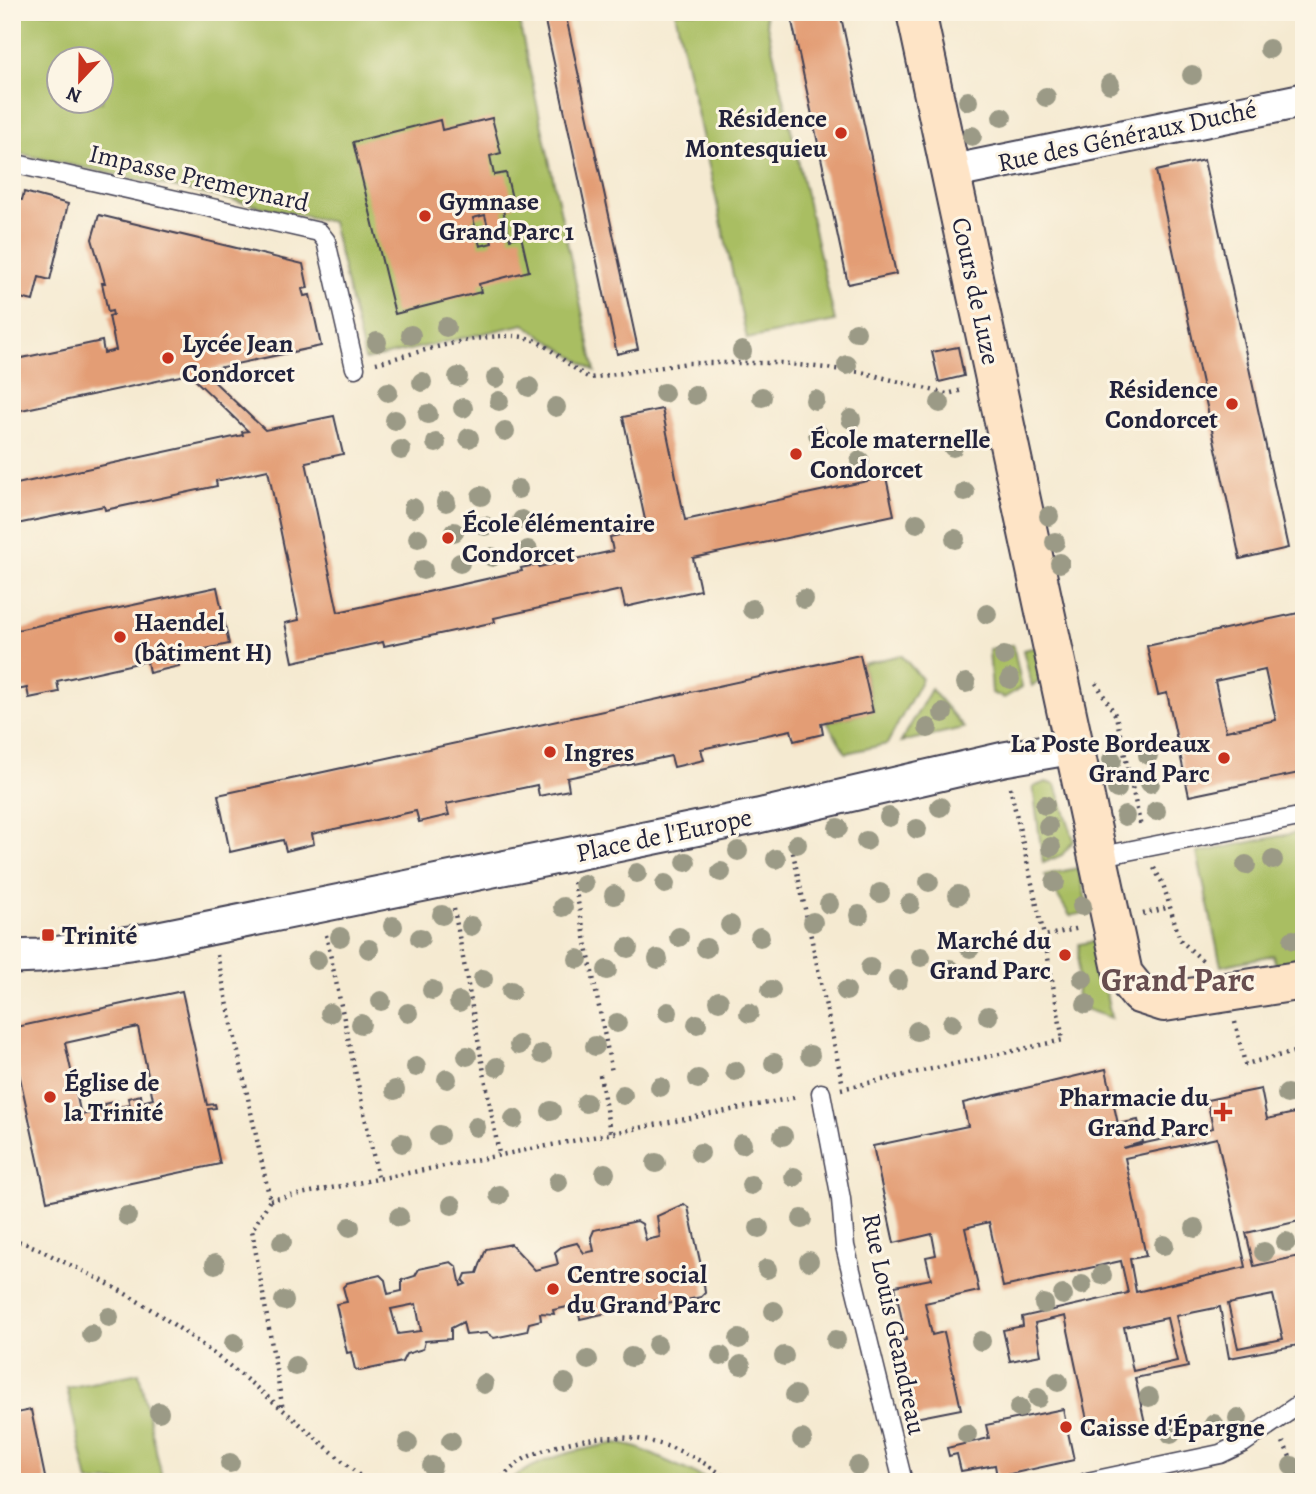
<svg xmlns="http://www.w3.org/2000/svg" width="1316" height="1494" font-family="Alegreya,serif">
	<rect width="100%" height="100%" fill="#fcf5e5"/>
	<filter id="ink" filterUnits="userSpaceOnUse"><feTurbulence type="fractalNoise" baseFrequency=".0143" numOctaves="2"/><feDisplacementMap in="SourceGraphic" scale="14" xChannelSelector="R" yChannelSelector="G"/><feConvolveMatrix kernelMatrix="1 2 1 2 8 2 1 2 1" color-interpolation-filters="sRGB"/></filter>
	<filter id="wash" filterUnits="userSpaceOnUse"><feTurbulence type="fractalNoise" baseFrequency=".00686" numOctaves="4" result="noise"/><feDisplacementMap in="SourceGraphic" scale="28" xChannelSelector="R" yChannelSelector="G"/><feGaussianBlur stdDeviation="1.57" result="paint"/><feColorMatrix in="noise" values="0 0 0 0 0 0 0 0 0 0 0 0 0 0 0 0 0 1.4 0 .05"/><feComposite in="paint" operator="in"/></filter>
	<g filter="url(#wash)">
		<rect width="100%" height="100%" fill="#f5ead1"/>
		<path fill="#a9be62" stroke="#66704e" stroke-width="2" fill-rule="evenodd" d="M23,12h494l78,359 -71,-47 -159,36 -33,-138 -320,-70v-110zM60,60h42v42h-42z
			M675,12h89l71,309 -88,18z
			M1013,645l9,42 -18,11 -12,-5 -3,-44z
			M1037,647l6,32 -11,7 -9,-36z
			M901,655l21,24 -35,65 -41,9 -19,-31 46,-11 -11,-47z
			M931,689l33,39 -63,14z
			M1046,782l10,3 18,55 -12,15 -19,8 -10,-76z
			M1304,831v128l-28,6 -3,-10 -52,11 -24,-113z
			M1078,868l11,44 -19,4 -25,-41z
			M1096,941l15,77 -35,-12 3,-62z
			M139,1373l24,109h-75l-21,-94z
			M617,1443l21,5 75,34h-206c34,-25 69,-32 110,-39z"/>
		<g id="blocks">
			<path fill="#e39d75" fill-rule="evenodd" d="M543,12h22l73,337 -21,5z
				M790,12h50l56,262 -48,10z
				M492,118l9,35 -11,3 4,19 12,-2 8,34 -11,3 7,29 11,-3 8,35 -50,13 2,8 -86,22 -42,-172 87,-22 2,10zM485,215l7,28 -12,3 -7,-28z
				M1204,160l84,388 -48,11 -84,-388z
				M24,192l44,12 -18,76 -11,-3 -6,24 -21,-5v-97l10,1z
				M99,215l204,49 5,24 -6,1 2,7 6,-1 11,51 -118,25 62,59 69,-14 9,38 -37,8 32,150 184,-41 -1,-3 18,-4v3l74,-16 -3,-14 37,-8 -24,-112 39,-8 23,111 201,-43 8,38 -201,43 7,32 -75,17 -4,-17 -127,28 1,4 -111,24 -1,-4 -90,20 -8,-39 14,-3 -31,-150 -52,11 1,5 -112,24 -1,-4 -92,19v-40l231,-50 -1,-3 6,-1 -59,-57 -177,38v-52l90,-19 2,12 12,-3 -7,-34 4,-1 -1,-4 -4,1 -6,-29h3l-13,-44z
				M958,347l6,29 -25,6 -7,-30z
				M217,587l12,57 -52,11 2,11 -30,7 -2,-12 -90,20 2,11 -30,6 -2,-10 -15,3v-60z
				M1303,612l1,160 -115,24 -22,-103 -9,2 -11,-49zM1265,670l11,50 -50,11 -11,-50z
				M860,655l13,57 -52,11 2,11 -29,7 -3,-11 -90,19 3,11 -30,7 -3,-11 -104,22 2,12 -30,6 -2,-11 -91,19 3,11 -30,7 -3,-11 -104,23 2,10 -28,7 -3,-11 -53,12 -12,-57z
				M182,991l25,114 8,-1 1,4 -8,1 12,55 -173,37 -35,-160v-13zM138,1027l15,72 -11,3 -1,-7 -13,3 2,7 -12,2 -1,-6 -13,3 1,6 -24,5 -16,-72z
				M1106,1069l12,55 20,-4 5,22 -20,6 90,-20 -6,-28 54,-11 6,30 37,-8v109l-58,13 8,33 50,-11v89l-75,14 -9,-51 -44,9 12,51 -53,11 10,45 -22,4v3l-33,4 -25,-118 -30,7 6,32 -31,6 -7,-31 20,-4 -1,-9 106,-24 -7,-32 -118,26 -14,-65 -24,6 14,63 -54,12 7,32 12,-3 17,77 -51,10 -16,-76 12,-3 -11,-54 36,-7 -5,-22 10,-2 -4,-21 -38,9 -21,-97 95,-20 -5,-23zM1217,1138l29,129 -110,25 -6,-33 16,-3 -21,-98zM1273,1295l10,44 -45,9 -10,-44zM1167,1318l10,43 -44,10 -9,-44z
				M684,1204l4,3 14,63 -8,2 2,9 8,3 1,9 -4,4 -39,8 -3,-5 -5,1 -4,7 -23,5 -5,-3 -1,-9 -16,4 2,8 -27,6 -3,-14 -24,5 1,4 -14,-1 1,7 -12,3 -2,8 -33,7 -7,-5 -21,2 -3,-13 -12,6v11l-26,2 -2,8 -17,5 -4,8 -42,9 -5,-2 -4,-17 -4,1 -11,-49 11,-2 -4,-15 4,-4 33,-8 5,5 3,14 14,-3v-11l13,-4 4,-7 32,-7 6,5 4,19 5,-2 -3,-3 3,-7 11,-1 9,-24 25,-5 24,26 23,-6 -3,-12 6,-5 16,-4 7,10 10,-2 -3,-14 3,-7 43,-9 5,3 4,16 14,-3 -3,-21zM416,1304l5,27 -23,3 -7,-25z
				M1063,1409l11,51 -77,17 -2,-12 -34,6 -4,-17 -8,2 -2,-8 42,-10 -3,-13z
				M31,1410l15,72h-34v-68z"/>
		</g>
	</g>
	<g filter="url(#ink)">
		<use href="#blocks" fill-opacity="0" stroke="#424052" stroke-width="2"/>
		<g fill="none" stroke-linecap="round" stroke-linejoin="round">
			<g stroke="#424052" stroke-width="21">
				<path id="lane" d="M12,163l307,69 7,9 29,127
					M1097,857l207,-41
					M821,1093l20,106 4,47 58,236
					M1087,1482l133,-28 23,-11 61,-42"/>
			</g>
			<g stroke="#424052" stroke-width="37">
				<path id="street" d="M951,172l353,-72
					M12,957l27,-1 111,-16 608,-124 246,-57 70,-12"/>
			</g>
			<g stroke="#424052" stroke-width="42">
				<path id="secondary" d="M916,12l207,962 16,20 25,8 140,-22"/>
			</g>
			<path stroke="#424052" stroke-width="4.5" stroke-dasharray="2 5" stroke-linecap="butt" d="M1040,12l6,5
				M376,363c39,-9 125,-39 160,-22 20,10 34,27 54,37l98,-15h93l80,9 86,22 16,-4
				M1096,683l20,33 25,111
				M1010,787l34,149
				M790,839l52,242
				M1154,868l9,16 17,56 24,22
				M574,882l38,190
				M454,909l45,245
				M1143,914l27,-7
				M326,935l52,243
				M217,955l53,245 -18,30 31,180
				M1235,1022l10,42 53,-13
				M600,1075l10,57
				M841,1089l222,-49 -19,-104 36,-8
				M270,1200l528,-103
				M12,1240c19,3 37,15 54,23 114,51 207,139 301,219
				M1283,1442l19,40
				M496,1482c10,-8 22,-21 34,-26 74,-32 138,-23 202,26"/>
			<use href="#lane" stroke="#fff" stroke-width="18"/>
			<use href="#street" stroke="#fff" stroke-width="33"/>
			<use href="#secondary" stroke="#fee4c6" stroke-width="38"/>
		</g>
		<g fill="#9b9a86">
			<circle cx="1269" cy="49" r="10"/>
			<circle cx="1192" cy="75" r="10"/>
			<circle cx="1110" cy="84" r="10"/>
			<circle cx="1046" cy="97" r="10"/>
			<circle cx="968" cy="101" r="10"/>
			<circle cx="1002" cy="117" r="10"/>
			<circle cx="972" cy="136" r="10"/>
			<circle cx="446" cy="327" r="10"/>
			<circle cx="856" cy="332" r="10"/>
			<circle cx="411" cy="335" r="10"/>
			<circle cx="377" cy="342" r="10"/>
			<circle cx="742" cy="351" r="10"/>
			<circle cx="847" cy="365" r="10"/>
			<circle cx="458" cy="377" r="10"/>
			<circle cx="496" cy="378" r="10"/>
			<circle cx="422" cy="382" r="10"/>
			<circle cx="529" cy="387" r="10"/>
			<circle cx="388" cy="392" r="10"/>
			<circle cx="664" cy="393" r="10"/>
			<circle cx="695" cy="395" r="10"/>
			<circle cx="762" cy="397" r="10"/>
			<circle cx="815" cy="400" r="10"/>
			<circle cx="499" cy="401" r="10"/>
			<circle cx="940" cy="403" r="10"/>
			<circle cx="556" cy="407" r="10"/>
			<circle cx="463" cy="408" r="10"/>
			<circle cx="428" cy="414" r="10"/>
			<circle cx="851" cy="419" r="10"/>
			<circle cx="395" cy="420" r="10"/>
			<circle cx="505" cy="431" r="10"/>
			<circle cx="818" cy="434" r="10"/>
			<circle cx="469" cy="438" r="10"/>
			<circle cx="436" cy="443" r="10"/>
			<circle cx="953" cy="447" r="10"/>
			<circle cx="401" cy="450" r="10"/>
			<circle cx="860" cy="461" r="10"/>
			<circle cx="518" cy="489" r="10"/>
			<circle cx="965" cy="492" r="10"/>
			<circle cx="481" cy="496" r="10"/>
			<circle cx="446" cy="502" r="10"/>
			<circle cx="413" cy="508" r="10"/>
			<circle cx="1049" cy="516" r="10"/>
			<circle cx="522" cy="520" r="10"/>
			<circle cx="917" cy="523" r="10"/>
			<circle cx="485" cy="526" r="10"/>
			<circle cx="454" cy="532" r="10"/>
			<circle cx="418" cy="538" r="10"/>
			<circle cx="955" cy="539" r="10"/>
			<circle cx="1055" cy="542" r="10"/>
			<circle cx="528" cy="550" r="10"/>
			<circle cx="492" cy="557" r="10"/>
			<circle cx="460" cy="563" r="10"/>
			<circle cx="1060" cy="563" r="10"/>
			<circle cx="423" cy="570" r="10"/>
			<circle cx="804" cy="599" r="10"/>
			<circle cx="752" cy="609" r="10"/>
			<circle cx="987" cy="614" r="10"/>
			<circle cx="1004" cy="656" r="10"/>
			<circle cx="1010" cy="679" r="10"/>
			<circle cx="966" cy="683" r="10"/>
			<circle cx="943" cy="713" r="10"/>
			<circle cx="928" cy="728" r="10"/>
			<circle cx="1148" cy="755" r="10"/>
			<circle cx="1112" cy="760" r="10"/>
			<circle cx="1150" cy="783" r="10"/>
			<circle cx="1117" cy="789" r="10"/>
			<circle cx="1045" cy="805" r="10"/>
			<circle cx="940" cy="807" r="10"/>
			<circle cx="1156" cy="811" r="10"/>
			<circle cx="1125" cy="816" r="10"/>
			<circle cx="889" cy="817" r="10"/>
			<circle cx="1048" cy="826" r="10"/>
			<circle cx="838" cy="828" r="10"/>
			<circle cx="917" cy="829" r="10"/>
			<circle cx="866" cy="841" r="10"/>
			<circle cx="797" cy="844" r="10"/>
			<circle cx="1051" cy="847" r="10"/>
			<circle cx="738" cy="851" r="10"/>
			<circle cx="776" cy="859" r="10"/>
			<circle cx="1273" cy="860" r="10"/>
			<circle cx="686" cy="862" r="10"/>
			<circle cx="1246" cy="865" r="10"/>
			<circle cx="721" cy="872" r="10"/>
			<circle cx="637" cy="873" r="10"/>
			<circle cx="929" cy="882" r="10"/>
			<circle cx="1055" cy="882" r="10"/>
			<circle cx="584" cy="884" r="10"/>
			<circle cx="665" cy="884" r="10"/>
			<circle cx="880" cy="893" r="10"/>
			<circle cx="614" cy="895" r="10"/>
			<circle cx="958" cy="895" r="10"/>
			<circle cx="829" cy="904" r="10"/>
			<circle cx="910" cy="904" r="10"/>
			<circle cx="1082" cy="906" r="10"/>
			<circle cx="563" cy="907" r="10"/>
			<circle cx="442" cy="915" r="10"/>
			<circle cx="859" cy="915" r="10"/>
			<circle cx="813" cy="922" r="10"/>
			<circle cx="730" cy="925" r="10"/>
			<circle cx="393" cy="926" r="10"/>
			<circle cx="471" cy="926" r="10"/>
			<circle cx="340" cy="937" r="10"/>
			<circle cx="679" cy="937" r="10"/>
			<circle cx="760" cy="937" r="10"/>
			<circle cx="420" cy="938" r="10"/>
			<circle cx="1293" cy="940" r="10"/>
			<circle cx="628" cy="948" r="10"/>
			<circle cx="706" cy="948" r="10"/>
			<circle cx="970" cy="948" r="10"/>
			<circle cx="369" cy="949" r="10"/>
			<circle cx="921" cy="957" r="10"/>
			<circle cx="578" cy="959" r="10"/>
			<circle cx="658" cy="959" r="10"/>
			<circle cx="317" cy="960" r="10"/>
			<circle cx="870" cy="968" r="10"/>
			<circle cx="950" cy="969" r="10"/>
			<circle cx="607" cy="970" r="10"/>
			<circle cx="483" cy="979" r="10"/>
			<circle cx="1083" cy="979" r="10"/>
			<circle cx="898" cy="980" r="10"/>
			<circle cx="432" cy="990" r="10"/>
			<circle cx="771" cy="990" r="10"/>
			<circle cx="511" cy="991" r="10"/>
			<circle cx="846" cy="991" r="10"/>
			<circle cx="381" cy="1001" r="10"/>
			<circle cx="719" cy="1001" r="10"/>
			<circle cx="459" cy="1002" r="10"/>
			<circle cx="1086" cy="1004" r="10"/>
			<circle cx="668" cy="1012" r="10"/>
			<circle cx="330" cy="1013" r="10"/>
			<circle cx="408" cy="1013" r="10"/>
			<circle cx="749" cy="1013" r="10"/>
			<circle cx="988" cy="1016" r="10"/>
			<circle cx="617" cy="1023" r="10"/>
			<circle cx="952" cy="1023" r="10"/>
			<circle cx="361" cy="1024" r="10"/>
			<circle cx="697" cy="1024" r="10"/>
			<circle cx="917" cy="1031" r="10"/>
			<circle cx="519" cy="1045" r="10"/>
			<circle cx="595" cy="1046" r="10"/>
			<circle cx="542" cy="1054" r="10"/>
			<circle cx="810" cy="1055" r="10"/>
			<circle cx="467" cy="1056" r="10"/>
			<circle cx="774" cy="1063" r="10"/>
			<circle cx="416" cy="1067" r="10"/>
			<circle cx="497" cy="1067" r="10"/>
			<circle cx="735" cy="1071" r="10"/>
			<circle cx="447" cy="1079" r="10"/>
			<circle cx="698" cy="1079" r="10"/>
			<circle cx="660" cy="1087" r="10"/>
			<circle cx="395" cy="1090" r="10"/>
			<circle cx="1287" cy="1094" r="10"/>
			<circle cx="623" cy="1095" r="10"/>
			<circle cx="586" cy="1103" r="10"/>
			<circle cx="551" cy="1111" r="10"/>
			<circle cx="514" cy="1119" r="10"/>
			<circle cx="476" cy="1127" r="10"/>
			<circle cx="439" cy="1135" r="10"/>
			<circle cx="783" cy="1136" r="10"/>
			<circle cx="402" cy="1143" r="10"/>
			<circle cx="742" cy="1144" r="10"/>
			<circle cx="700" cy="1153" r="10"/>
			<circle cx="656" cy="1163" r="10"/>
			<circle cx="605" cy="1173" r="10"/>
			<circle cx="794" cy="1177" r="10"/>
			<circle cx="558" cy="1182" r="10"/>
			<circle cx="751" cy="1185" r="10"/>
			<circle cx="499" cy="1195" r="10"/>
			<circle cx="452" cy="1205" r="10"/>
			<circle cx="127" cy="1216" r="10"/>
			<circle cx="399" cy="1217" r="10"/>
			<circle cx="802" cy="1219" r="10"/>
			<circle cx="350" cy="1227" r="10"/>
			<circle cx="759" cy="1228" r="10"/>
			<circle cx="1195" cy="1228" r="10"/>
			<circle cx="282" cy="1242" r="10"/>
			<circle cx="1286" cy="1242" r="10"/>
			<circle cx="1164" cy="1245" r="10"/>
			<circle cx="1264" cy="1252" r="10"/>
			<circle cx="809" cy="1261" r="10"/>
			<circle cx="215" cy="1264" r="10"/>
			<circle cx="767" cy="1269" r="10"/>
			<circle cx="1102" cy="1275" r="10"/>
			<circle cx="1082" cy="1285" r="10"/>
			<circle cx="1063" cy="1295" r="10"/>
			<circle cx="284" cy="1301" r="10"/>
			<circle cx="1044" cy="1304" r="10"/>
			<circle cx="774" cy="1311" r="10"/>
			<circle cx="109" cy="1317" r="10"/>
			<circle cx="91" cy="1334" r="10"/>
			<circle cx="739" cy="1339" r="10"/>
			<circle cx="836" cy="1340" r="10"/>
			<circle cx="981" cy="1341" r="10"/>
			<circle cx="234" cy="1343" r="10"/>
			<circle cx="657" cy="1345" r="10"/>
			<circle cx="721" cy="1356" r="10"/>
			<circle cx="784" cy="1356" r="10"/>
			<circle cx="631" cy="1357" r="10"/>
			<circle cx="588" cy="1360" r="10"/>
			<circle cx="741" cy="1365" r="10"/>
			<circle cx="295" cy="1366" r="10"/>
			<circle cx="1058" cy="1382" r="10"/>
			<circle cx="565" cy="1383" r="10"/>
			<circle cx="484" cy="1384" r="10"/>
			<circle cx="795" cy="1395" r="10"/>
			<circle cx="1149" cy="1397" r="10"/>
			<circle cx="1038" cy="1398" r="10"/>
			<circle cx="1019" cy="1408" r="10"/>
			<circle cx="159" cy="1412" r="10"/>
			<circle cx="1238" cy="1418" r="10"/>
			<circle cx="1214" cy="1424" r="10"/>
			<circle cx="967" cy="1434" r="10"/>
			<circle cx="1171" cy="1434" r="10"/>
			<circle cx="802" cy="1439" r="10"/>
			<circle cx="451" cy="1441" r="10"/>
			<circle cx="408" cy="1443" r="10"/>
			<circle cx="230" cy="1463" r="10"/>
			<circle cx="432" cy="1466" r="10"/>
			<circle cx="858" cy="1466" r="10"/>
			<circle cx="1292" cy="1466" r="10"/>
		</g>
	</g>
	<g fill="#c8321e" stroke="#fcf5e5" stroke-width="2.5">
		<circle cx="841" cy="133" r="7"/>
		<circle cx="425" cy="216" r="7"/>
		<circle cx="168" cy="358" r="7"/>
		<circle cx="1232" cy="404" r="7"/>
		<circle cx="796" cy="454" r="7"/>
		<circle cx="448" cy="538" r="7"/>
		<circle cx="120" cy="637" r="7"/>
		<circle cx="550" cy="752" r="7"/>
		<circle cx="1224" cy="758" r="7"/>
		<rect x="41" y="928" width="14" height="14" rx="3.5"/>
		<circle cx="1065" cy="955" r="7"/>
		<circle cx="50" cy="1097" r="7"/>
		<path d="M1219.5 1101.5h7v7h7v7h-7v7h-7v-7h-7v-7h7z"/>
		<circle cx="553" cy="1289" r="7"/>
		<circle cx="1066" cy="1427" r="7"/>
	</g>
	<g text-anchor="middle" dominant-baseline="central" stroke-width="6" stroke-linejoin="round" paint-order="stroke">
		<g font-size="26" font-weight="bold" fill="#22223b" stroke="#fcf5e5" text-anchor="start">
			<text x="827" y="118" text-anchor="end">Résidence<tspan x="827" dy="30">Montesquieu</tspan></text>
			<text x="439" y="201">Gymnase<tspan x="439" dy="30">Grand Parc 1</tspan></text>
			<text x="182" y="343">Lycée Jean<tspan x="182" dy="30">Condorcet</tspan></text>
			<text x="1218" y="389" text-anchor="end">Résidence<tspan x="1218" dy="30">Condorcet</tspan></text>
			<text x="810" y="439">École maternelle<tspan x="810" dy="30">Condorcet</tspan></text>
			<text x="462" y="523">École élémentaire<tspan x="462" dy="30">Condorcet</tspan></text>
			<text x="134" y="622">Haendel<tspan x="134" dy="30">(bâtiment H)</tspan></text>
			<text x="1210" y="743" text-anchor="end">La Poste Bordeaux<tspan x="1210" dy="30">Grand Parc</tspan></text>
			<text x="564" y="752">Ingres</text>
			<text x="62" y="935">Trinité</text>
			<text x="1051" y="940" text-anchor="end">Marché du<tspan x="1051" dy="30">Grand Parc</tspan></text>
			<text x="64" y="1082">Église de<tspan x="64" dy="30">la Trinité</tspan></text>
			<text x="1209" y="1097" text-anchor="end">Pharmacie du<tspan x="1209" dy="30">Grand Parc</tspan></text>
			<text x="567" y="1274">Centre social<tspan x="567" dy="30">du Grand Parc</tspan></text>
			<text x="1080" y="1427">Caisse d'Épargne</text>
		</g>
		<g font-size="26" fill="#22223b" stroke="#fcf5e5">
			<text transform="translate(1127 136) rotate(-12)">Rue des Généraux Duché</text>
			<text transform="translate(199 178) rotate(13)">Impasse Premeynard</text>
			<text transform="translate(976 291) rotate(78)">Cours de Luze</text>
			<text transform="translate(664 835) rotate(-12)">Place de l'Europe</text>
			<text transform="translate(894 1324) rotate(78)">Rue Louis Geandreau</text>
		</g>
		<g font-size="33" font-weight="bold" fill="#664d4f" stroke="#fcf5e5">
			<text x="1178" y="979">Grand Parc</text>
		</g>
	</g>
	<rect width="1316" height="1494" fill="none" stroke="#fcf5e5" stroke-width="42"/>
	<g transform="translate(80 80) rotate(202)"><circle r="33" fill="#fcf5e5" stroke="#a5a1a1" stroke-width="2"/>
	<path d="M0-5L12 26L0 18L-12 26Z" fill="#c8321e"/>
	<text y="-10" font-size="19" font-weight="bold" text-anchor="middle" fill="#22223b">N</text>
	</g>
</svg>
